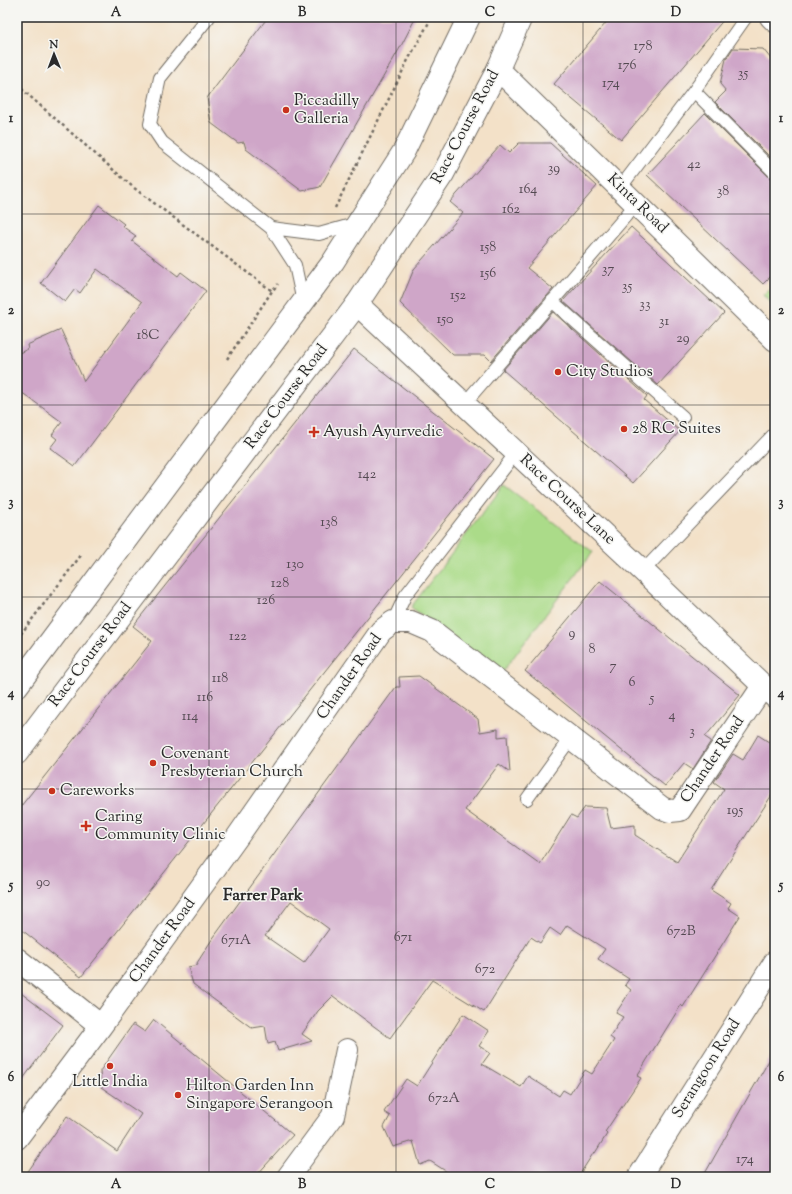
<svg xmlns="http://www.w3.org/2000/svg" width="792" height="1194" font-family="'Sorts Mill Goudy',serif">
	<rect width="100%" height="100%" fill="#f6f6f2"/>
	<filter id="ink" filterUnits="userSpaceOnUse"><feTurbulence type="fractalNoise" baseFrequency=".025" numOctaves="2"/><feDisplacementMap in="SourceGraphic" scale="8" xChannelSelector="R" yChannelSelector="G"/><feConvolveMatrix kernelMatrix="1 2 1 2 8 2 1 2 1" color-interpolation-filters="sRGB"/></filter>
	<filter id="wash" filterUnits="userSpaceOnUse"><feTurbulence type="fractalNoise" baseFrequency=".012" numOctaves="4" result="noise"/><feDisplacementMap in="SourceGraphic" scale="16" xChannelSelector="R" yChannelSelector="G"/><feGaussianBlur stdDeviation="0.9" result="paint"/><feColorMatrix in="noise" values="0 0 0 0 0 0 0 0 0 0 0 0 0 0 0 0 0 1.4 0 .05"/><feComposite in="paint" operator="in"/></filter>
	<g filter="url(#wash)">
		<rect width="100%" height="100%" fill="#f3e1c8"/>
		<path fill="#abdb89" stroke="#6b835a" d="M775,284v24l-12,-13z
			M504,485l89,67 -93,123 -89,-68z"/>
		<g id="blocks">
			<path fill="#cfa6c8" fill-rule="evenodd" d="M268,17h148l-15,29 -81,141 -18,4 -56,-42 -2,-7 -6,1 -27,-20 -4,-25z
				M611,17h115l-105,123 -67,-56z
				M733,48l30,1 12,15v98l-60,-60 11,-11 -6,-7 6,-25z
				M705,113l65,65 5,2v92l-12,12 -116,-109z
				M519,143h31l47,43 -70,82 26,21 -62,72 -6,-6h-32l-53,-52 14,-34 49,-56 -13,-11 50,-57 9,8z
				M99,205l25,19 -2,2 14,10 -4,5 46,35 3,-4 25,19 -131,175 -25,-18 7,-9 -5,-4 10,-13 -45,-33v-35l11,-5 -1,-4 34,-15 23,51 58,-79 -45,-33 -17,24 -5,-4 -10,13 -24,-19z
				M631,227l93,86 -66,72 -95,-84z
				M553,312l94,84 -3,4 36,31 -47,52 -130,-113z
				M354,349l140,110 -413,518 -64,-51v-115l135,-170 -19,-15z
				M600,581l140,114 -35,42 6,4 -18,28 -9,-6 -19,23 -140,-115z
				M419,676l59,43 2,13 18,-3v8l9,-1 3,36 -11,-8 -34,46 75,54 31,-49 6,3 8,-11 21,1 5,20 24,-3v10l42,27 47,-73 -10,-7 19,-28 10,6 15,-25 17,11v44l-64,100 20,13 -3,5 12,8 -57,91 -2,-2 -44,71 4,2 -36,54 2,2 -12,19 -1,-1 -16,25h-123l-25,-16 -10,4 -7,-24 -20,6 -9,-20 6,-11 -6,-4 22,-33 11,7 46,-72 26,17 -10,15 11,7 -8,11 39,23 7,-11 31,20 4,-6 7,4 15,-24 7,4 22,-34 -4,-3 13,-20 -7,-4 15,-23 -6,-5 4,-6 -31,-20 7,-10 -38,-24 -7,10 -10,-7 -10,15 -9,-6 -47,75 -52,-32 -42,58 -57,-42 -15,15 -16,23 10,7 -34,10 -3,-9 -7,2 -3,-18 -13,2 -59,-44 -5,-17 10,-2 -1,-2 14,-22 185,-254h4l-1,-10zM291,901l38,28 -25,34 -39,-27z
				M17,990l46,35 -46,62z
				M154,1020l139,115 -38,42h-231l43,-61 50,35 24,-37 -40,-27 -1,-16 33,-47 12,8z
				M775,1050v127h-72l49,-87z"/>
		</g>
	</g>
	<g filter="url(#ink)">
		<use href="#blocks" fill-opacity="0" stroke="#716b62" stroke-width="1"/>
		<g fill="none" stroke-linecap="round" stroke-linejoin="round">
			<g stroke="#716b62" stroke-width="14">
				<path id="lane" d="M209,17l-49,61 -10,46 12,18 109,86 24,37 8,37
					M694,91l81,82
					M620,188l74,-97 52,-74
					M271,228l48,6 39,-11
					M552,301l131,116
					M464,404l172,-200
					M643,571l132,-138
					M393,622l12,-26 111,-143
					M527,799l44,-61"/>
			</g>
			<g stroke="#716b62" stroke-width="24">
				<path id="street" d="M771,17l4,4
					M498,69l277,271
					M357,304l286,267 132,126
					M17,959l84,67
					M17,1138l84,-112 137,-190 143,-205 12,-9h18l21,9 230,177 8,3 10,-1 4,-6 79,-118
					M288,1177l45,-61 14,-66"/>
			</g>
			<g stroke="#716b62" stroke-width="24">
				<path id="secondary" d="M17,686l316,-424 71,-111 65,-134
					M17,753l340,-449 86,-130 55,-105 23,-52"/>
			</g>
			<g stroke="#716b62" stroke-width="24">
				<path id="primary" d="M639,1177l136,-215"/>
			</g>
			<path stroke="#716b62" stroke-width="2.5" stroke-dasharray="3 3" stroke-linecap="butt" d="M17,85l117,103 138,103
				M335,208l73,-148 24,-43
				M227,359l45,-68 6,-7
				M17,639l65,-85"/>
			<use href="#lane" stroke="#fff" stroke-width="12"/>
			<use href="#street" stroke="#fff" stroke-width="22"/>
			<use href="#secondary" stroke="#fff" stroke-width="22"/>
			<use href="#primary" stroke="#fff" stroke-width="22"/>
		</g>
	</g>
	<path fill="none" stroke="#2b2b2b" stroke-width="1" stroke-opacity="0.55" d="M209,17v1160M396,17v1160M583,17v1160M17,214h758M17,405h758M17,597h758M17,789h758M17,980h758"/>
	<g fill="#c8321e" stroke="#f6f6f2" stroke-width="1.5">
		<circle cx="286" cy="110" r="4"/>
		<circle cx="558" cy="372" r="4"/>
		<circle cx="624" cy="429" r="4"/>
		<path d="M312 426h4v4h4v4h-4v4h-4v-4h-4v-4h4z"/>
		<circle cx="153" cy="763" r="4"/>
		<circle cx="52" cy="791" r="4"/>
		<path d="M84 820h4v4h4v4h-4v4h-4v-4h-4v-4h4z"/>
		<circle cx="110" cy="1066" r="4"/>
		<circle cx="178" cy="1095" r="4"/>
	</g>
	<g text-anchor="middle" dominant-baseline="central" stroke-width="3" stroke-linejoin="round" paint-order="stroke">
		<g font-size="14" fill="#544a52">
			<text x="643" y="47">178</text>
			<text x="627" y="66">176</text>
			<text x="743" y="74">35</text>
			<text x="611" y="84">174</text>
			<text x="694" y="165">42</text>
			<text x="554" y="169">39</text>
			<text x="528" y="190">164</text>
			<text x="723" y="192">38</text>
			<text x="511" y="210">162</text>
			<text x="488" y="248">158</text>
			<text x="608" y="270">37</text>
			<text x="488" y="274">156</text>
			<text x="627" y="287">35</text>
			<text x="458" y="296">152</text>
			<text x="645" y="305">33</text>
			<text x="445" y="320">150</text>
			<text x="664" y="322">31</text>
			<text x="148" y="336">18C</text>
			<text x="683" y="339">29</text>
			<text x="367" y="475">142</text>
			<text x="329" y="523">138</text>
			<text x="295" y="565">130</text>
			<text x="280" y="584">128</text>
			<text x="266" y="601">126</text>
			<text x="572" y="634">9</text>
			<text x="238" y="637">122</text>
			<text x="592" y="650">8</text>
			<text x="613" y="667">7</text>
			<text x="220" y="679">118</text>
			<text x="632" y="683">6</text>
			<text x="205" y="698">116</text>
			<text x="652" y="699">5</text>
			<text x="672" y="716">4</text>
			<text x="190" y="717">114</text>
			<text x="692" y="732">3</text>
			<text x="735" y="811">195</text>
			<text x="43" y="883">90</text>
			<text x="681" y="932">672B</text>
			<text x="403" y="938">671</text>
			<text x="236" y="941">671A</text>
			<text x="485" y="970">672</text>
			<text x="444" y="1099">672A</text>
			<text x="745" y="1160">174</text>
		</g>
		<g font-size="16" fill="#2b2b2b" stroke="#f6f6f2" text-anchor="start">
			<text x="294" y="101">Piccadilly<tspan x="294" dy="18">Galleria</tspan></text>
			<text x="566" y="372">City Studios</text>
			<text x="632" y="429">28 RC Suites</text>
			<text x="323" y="432">Ayush Ayurvedic</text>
			<text x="161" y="754">Covenant<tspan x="161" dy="18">Presbyterian Church</tspan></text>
			<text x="60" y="791">Careworks</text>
			<text x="95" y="817">Caring<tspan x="95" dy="18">Community Clinic</tspan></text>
			<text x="110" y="1082" text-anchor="middle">Little India</text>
			<text x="186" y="1086">Hilton Garden Inn<tspan x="186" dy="18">Singapore Serangoon</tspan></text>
		</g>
		<g font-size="16" fill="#2b2b2b" stroke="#f6f6f2">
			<text transform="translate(466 127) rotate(-62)">Race Course Road</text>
			<text transform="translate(637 204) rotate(44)">Kinta Road</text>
			<text transform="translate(287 397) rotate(-53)">Race Course Road</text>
			<text transform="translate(567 500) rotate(43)">Race Course Lane</text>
			<text transform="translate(91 655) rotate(-53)">Race Course Road</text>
			<text transform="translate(350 677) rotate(-55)">Chander Road</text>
			<text transform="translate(713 760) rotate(-56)">Chander Road</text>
			<text transform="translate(163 941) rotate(-54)">Chander Road</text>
			<text transform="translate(707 1069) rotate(-58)">Serangoon Road</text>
		</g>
		<g font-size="17" font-weight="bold" fill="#2b2b2b" stroke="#f6f6f2">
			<text x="263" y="896">Farrer Park</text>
		</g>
	</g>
	<rect width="792" height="1194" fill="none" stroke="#f6f6f2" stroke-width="44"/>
	<g transform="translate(54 54) rotate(359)" stroke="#f6f6f2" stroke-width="3" paint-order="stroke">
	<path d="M0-3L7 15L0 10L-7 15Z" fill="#2b2b2b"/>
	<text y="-6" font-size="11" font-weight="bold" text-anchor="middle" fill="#2b2b2b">N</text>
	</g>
	<rect x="22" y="22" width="748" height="1150" fill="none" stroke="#2b2b2b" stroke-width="1.5"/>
	<g font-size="13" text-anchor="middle" font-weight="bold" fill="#2b2b2b">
		<text x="116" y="16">A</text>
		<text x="302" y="16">B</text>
		<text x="490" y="16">C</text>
		<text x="676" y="16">D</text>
		<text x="11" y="122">1</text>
		<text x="781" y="122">1</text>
		<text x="11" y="314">2</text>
		<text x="781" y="314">2</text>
		<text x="11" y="506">3</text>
		<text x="781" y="506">3</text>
		<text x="11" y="697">4</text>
		<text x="781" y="697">4</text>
		<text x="11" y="889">5</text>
		<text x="781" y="889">5</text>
		<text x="11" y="1081">6</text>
		<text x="781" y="1081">6</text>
		<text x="116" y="1188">A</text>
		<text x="302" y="1188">B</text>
		<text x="490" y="1188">C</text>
		<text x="676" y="1188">D</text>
	</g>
</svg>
